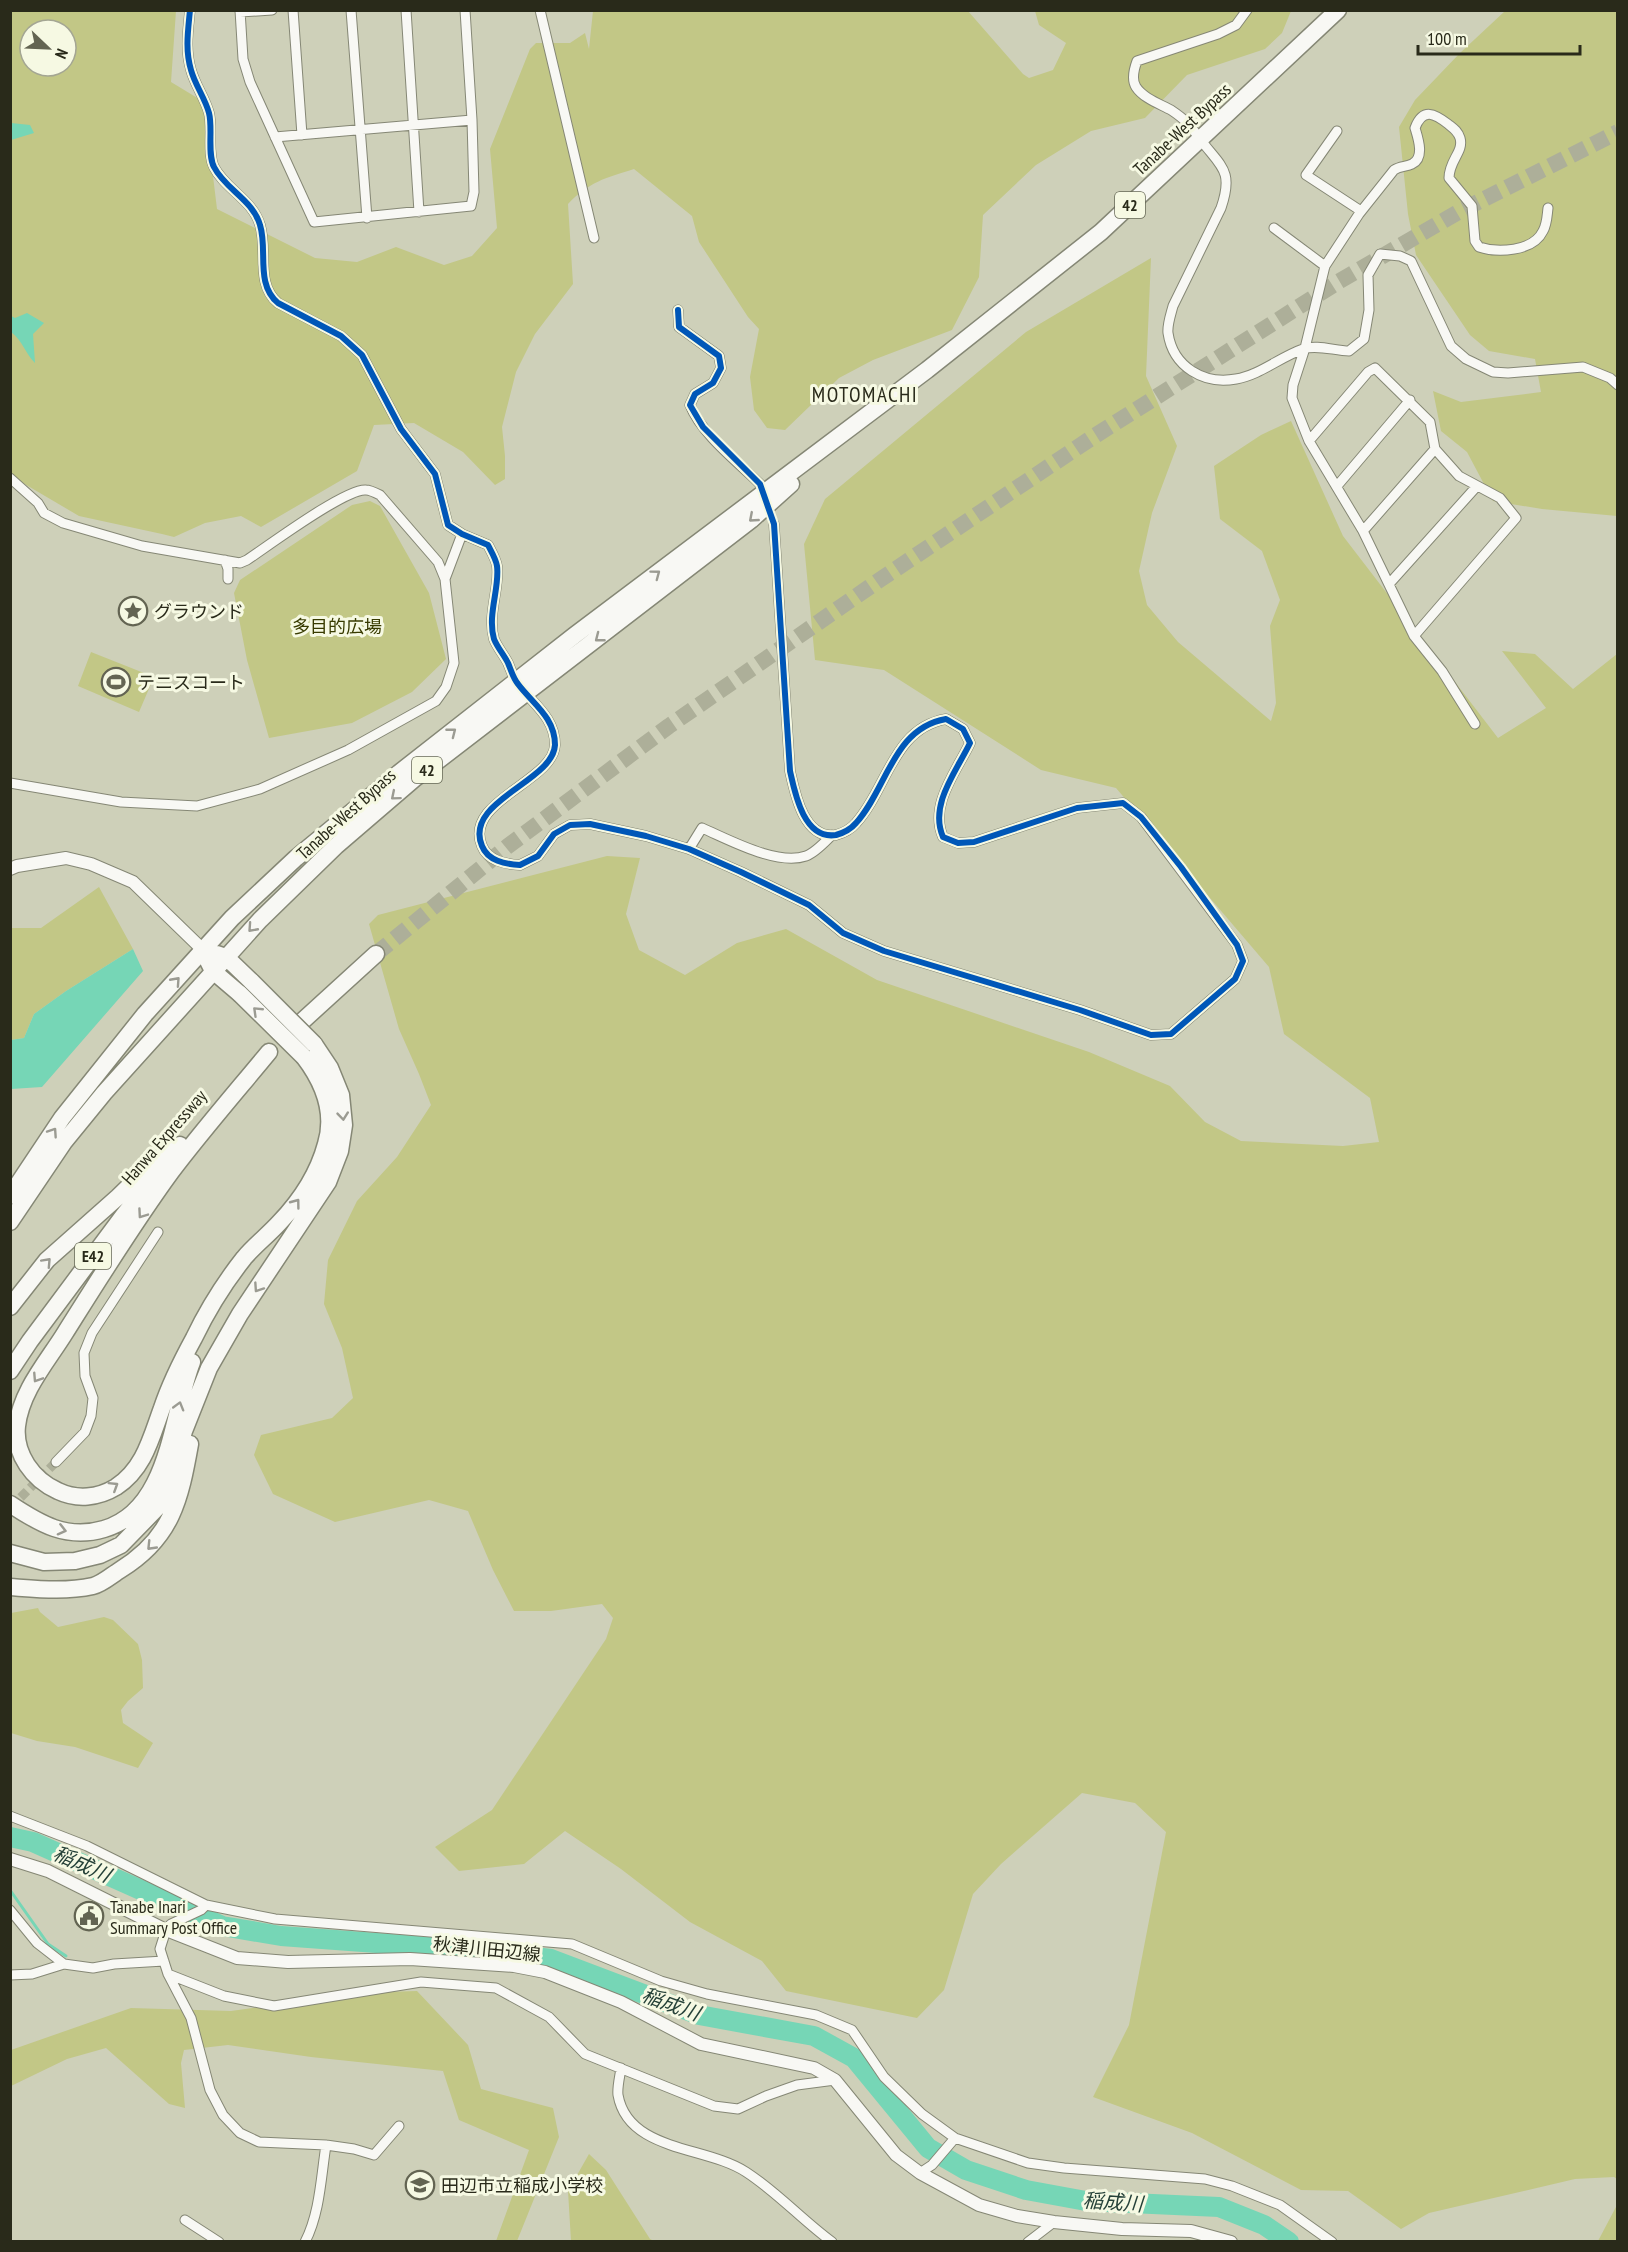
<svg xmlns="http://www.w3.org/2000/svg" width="1628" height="2252" font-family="'PT Sans Narrow','Noto Sans JP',sans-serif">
	<rect width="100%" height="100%" fill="#ced0b9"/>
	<path fill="#c2c786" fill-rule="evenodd" d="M10,11h166l-5,71 33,20 13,107 98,49 42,4 39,-15 48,18 28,-9 25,-28 -7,-79 40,-100 6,-6h34l15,-10 4,16 4,-38h375l55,63 6,4 24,-8 13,-27 -27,-18 -4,-14h256l-9,22 -17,16 -78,26 -42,43 -54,13 -55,34 -53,50 -4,62 -27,53 -79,30 -34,18 -54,52 -18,-2 -13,-18 -4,-33 9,-48 -11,-12 -49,-75 -7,-26 -58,-47c-29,9 -45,13 -66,35l5,80 -38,50 -19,38 -14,55 3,29v23l-10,6 -32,-33 -49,-29 -40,2 -17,46 -96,56 -20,-11 -36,7 -31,14 -12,-3 -83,-18 -68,-40zM30,30h36v36h-36z
		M1505,11h112v505l-75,-7 -49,-8 -26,-49 -26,-21 -8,-40 28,11 80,-10 -6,-33 -46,-8 -19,-16 -54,-80 -8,-41 -9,-87 16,-27 45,-47z
		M1151,258l-5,118 31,70 -25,67 -13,58 8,34 31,37 93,79 5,-18 -6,-77 10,-26 -18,-49 -42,-32 -6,-53 47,-31 30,-14 52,115 155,202 48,-30 -44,-57 33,3 38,35 44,-35v1525l-3,-2 -39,2 -146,34 -28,16 -53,-38 -47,-1 -109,-57 -99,-36 36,-72 37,-193 -31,-29 -53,-10 -81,71 -28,30 -29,96 -27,28 -131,-27 -24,-30 -72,-39 -69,-53 -56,-38 -41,33 -65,7 -24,-24 57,-37 114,-171 7,-21 -11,-14 -51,7h-37l-21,-41 -25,-59 -39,-11 -94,22 -62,-28 -19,-39 7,-20 71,-17 21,-20 -11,-50 -18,-44 4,-44 29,-59 40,-44 34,-52 -12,-31 -20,-45 -30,-105 9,-9 229,-59 33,2 -14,56 13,36 46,25 52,-32 49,-14 91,51 212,72 81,34 35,36 36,19 102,5 36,-4 -9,-44 -86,-64 -15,-67 -153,-179 -75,-18 -157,-100 -69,-10 -11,-116 21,-45 201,-167z
		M370,501l10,5 49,87 17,66 -34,33 -60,31 -83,15 -22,-78 -13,-67 6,-13 112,-75z
		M91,652l63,25 -15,35 -61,-26z
		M99,887l34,62 -67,42 -32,23 -10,24 -13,2 -1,-112h31z
		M38,1608l2,4 18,15 46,-10 9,3 25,24 4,16 1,28 -15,13 -7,9 2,13 30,20 -15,25 -63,-21 -38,-6 -26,-8v-120z
		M417,1991l51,54 13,44 72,19 6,29 -42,104h-21l33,-91 -70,-30 -16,-49 -132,-14 -83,-12 -44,5 -3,13 4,45 -16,-4 -63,-56 -39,11 -56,27v-36l120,-42 100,3 125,-18z
		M589,2154l17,16 44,69 4,2h-83l-3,-50z
		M1617,2205v36h-19z"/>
	<path fill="#76d6b6" d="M11,123l19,2 4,8 -23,7z
		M27,313l17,10 -11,11 2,29c-10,-10 -12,-22 -24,-31v-16l4,2z
		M133,949l10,22 -101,116 -31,2v-49l13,-2 10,-24 32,-23z"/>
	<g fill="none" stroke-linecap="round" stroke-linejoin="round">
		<path stroke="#76d6b6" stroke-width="3" d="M10,1890l38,54 18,12"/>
		<path stroke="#76d6b6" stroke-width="20" d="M10,1837l23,5 189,84 59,10 205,15 65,8 148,56 115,21 40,22 74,90 38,22 60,20 60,11 133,6 45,18 25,17"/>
		<path stroke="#adaf99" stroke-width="9" stroke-dasharray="9 4.5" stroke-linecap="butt" d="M11,1507l45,-45"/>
		<path stroke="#adaf99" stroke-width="16" stroke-dasharray="16 8" stroke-linecap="butt" d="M376,954l132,-108 161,-120 212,-147 212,-142 245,-155 122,-71 158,-79"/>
		<g stroke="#858775" stroke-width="11">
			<path id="street" d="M190,10c-2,21 -5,40 1,60 4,15 14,28 18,43 4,15 -2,41 5,54 11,22 39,33 46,58 8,25 -5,59 18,78l63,33 21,19 39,74 34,45 13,51 14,9 26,11c3,6 8,14 9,21 3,21 -10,49 -3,73 3,8 10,16 14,24 3,7 5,15 10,21 14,19 37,33 37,61 -2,37 -92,56 -73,101 6,15 23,18 38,19l18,-9 16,-22 16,-9 20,-1 56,12 43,13 52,23 68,33 34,28 41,18 196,59 71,25 20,-1 64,-55 8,-18 -6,-16 -96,-128 -18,-14 -46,5 -103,34 -16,1 -15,-6c-14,-32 13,-65 27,-94l-7,-14 -17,-10c-53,9 -59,70 -90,104 -5,6 -13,10 -20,12 -32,5 -41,-41 -46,-64l-16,-247
				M240,10l3,49 7,23 64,140 157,-16 3,-14 -2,-72 -7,-110
				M293,10l9,125
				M351,10l16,208
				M406,10l13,202
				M540,10l54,228
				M1247,10l-11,15 -18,9 -81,27c-3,8 -6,18 -1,26 7,11 24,17 35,23 15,10 19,15 29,29 21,28 34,31 21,69l-48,98c-2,8 -6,19 -5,27 5,34 36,52 68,46 24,-4 44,-22 67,-30 14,-5 32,2 46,2l15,-12 5,-29 -1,-35 12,-21 20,2 11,5 40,85 15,13 27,13 15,1 75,-6 27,11 8,7
				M240,12l32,-2
				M1337,131l-31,44 55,36
				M275,137l197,-17
				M1274,228l51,38
				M678,310l1,17 40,29 2,12 -8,15 -18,11 -5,11c12,30 48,57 70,79
				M1309,441l59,-69 7,-4 55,54 5,27 24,27 41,22 16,20 -102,118
				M10,478l28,25 6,10 19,10 79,23 98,17 7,-3c21,-14 99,-72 119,-70 4,0 10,3 14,5l58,67 7,17 9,84 -8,24 -10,14 -88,49 -88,39 -63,17 -76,-4 -111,-19
				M1337,486l73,-86
				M1363,531l72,-82
				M225,560l3,9v10
				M445,579l17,-45
				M1389,584l88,-98
				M1475,724l-33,-53 -28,-35 -51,-105 -54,-90 -17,-43 1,-13 12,-37 20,-82 34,-52 35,-44c6,-4 12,-3 18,-6 13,-6 6,-26 3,-36 8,-21 20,-14 33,-4 5,4 10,7 12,14 4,14 -11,22 -11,40l23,28 3,35 4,6c18,6 54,5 64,-16 4,-7 4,-15 5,-23
				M689,849l13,-21c28,12 75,38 104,28 9,-3 19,-14 26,-21
				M56,1462l29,-30 6,-16 2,-18 -8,-22 -1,-23 8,-20 66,-101
				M10,1816l77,30 119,59 69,14 297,25 89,37 46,13 109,21 36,15 32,47 38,37 33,24 73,25 36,5 141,11 27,7 48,19 52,37
				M206,1905l-5,5 -30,14 -5,6 -6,19 8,25 23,44 19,72 13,25 17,18 19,9 67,3 28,4 20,6 25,-29
				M10,1910l27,33 27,21
				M168,1974l56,22 50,10 147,-24 75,6 53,29 36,37 129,52 24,3 28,-13 31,-11 38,-5
				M10,1975l22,-1 32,-10 29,4 21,-4 50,-3
				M621,2068c-1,8 -4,19 -3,27 10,57 89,51 128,77 31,20 56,48 86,70
				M920,2173l12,-8 23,-27
				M185,2220l34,22
				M305,2242c15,-29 16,-65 21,-97
				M1028,2242l26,-20"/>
		</g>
		<g stroke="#858775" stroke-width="14">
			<path id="secondary" d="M10,869l7,-3 49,-8 25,6 42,18 69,67
				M10,1859l38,12 118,59 71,28 51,4 122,-3 104,7 31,6 76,30 80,42 113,24 21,12 61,75 24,18 59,32 38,11 37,6 68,7 69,2 40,11"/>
		</g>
		<g stroke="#858775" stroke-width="19">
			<path id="highway" d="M217,954l9,3 26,25
				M208,961l5,10 27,23
				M286,1036l90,-82
				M269,1052c-33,40 -67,79 -98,120 -38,52 -72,107 -106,161 -18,29 -44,58 -48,93 -3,28 16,54 41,65 19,9 40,7 58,-4 28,-18 35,-49 46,-79 8,-24 20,-48 32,-70 13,-27 31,-56 50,-80 10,-12 24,-23 35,-35 22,-23 39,-49 47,-79 10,-33 -3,-62 -22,-87
				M10,1196l52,-78 83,-104 87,-96 64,-60 103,-85 176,-138 352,-265 174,-138 237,-222
				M10,1222l54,-80 40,-49 156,-173 76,-74 78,-67 337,-259 40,-36
				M10,1307l37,-47 71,-63 37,-36 25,-16
				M10,1371l20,-30 93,-125 44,-55
				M10,1504c30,20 57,36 94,25 66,-19 67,-113 88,-167
				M10,1553l34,9 31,-1 25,-6 21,-10 36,-37 14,-30 13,-47 25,-63 31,-54 88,-132 12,-31 4,-26 -3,-30 -11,-27 -16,-24
				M10,1587c28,2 55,5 83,-1 9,-2 19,-11 27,-16 52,-32 60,-70 70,-126"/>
		</g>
		<use href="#street" stroke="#f8f8f4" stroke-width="9"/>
		<use href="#secondary" stroke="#f8f8f4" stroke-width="12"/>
		<use href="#highway" stroke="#f8f8f4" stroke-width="16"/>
		<g stroke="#858775" stroke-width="19" stroke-linecap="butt">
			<path id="highway-bridge" d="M252,982l62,62
				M240,994l64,63"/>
		</g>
		<use href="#highway-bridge" stroke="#f8f8f4" stroke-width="16"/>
		<g stroke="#f6f9e3" stroke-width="10">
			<path id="cycleway" d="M190,10c-2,21 -5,40 1,60 4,15 14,28 18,43 4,15 -2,41 5,54 11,22 39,33 46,58 8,25 -5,59 18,78l63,33 21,19 39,74 34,45 13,51 14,9 26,11c3,6 8,14 9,21 3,21 -10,49 -3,73 3,8 10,16 14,24 3,7 5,15 10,21 14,19 37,33 37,61 -2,37 -92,56 -73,101 6,15 23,18 38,19l18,-9 16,-22 16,-9 20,-1 56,12 43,13 52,23 68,33 34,28 41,18 196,59 71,25 20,-1 64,-55 8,-18 -6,-16 -56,-78 -40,-50 -18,-14 -46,5 -103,34 -16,1 -15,-6c-14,-32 13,-65 27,-94l-7,-14 -17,-10c-53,9 -59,70 -90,104 -5,6 -13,10 -20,12 -32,5 -41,-41 -46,-64l-16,-247 -14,-40 -57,-57 -13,-22 5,-11 18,-11 8,-15 -2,-12 -40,-29 -1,-17"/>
		</g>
		<use href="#cycleway" stroke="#0057b8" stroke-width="6"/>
	</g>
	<defs><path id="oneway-chevron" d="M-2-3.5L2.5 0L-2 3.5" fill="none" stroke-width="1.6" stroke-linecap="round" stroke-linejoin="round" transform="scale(1.5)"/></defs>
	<g stroke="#9b9b92">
		<use href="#oneway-chevron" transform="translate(753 518) rotate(139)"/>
		<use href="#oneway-chevron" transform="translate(656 574) rotate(-37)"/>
		<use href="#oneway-chevron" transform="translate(599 638) rotate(142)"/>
		<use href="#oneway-chevron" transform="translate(452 732) rotate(-38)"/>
		<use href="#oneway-chevron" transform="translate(395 796) rotate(140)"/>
		<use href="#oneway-chevron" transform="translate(252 928) rotate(132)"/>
		<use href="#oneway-chevron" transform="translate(176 981) rotate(-48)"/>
		<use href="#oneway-chevron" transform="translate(257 1011) rotate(-136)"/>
		<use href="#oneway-chevron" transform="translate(343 1116) rotate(84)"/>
		<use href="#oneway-chevron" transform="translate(53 1132) rotate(-56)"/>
		<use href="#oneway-chevron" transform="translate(296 1203) rotate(-53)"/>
		<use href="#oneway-chevron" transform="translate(142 1214) rotate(125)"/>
		<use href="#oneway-chevron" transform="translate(47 1262) rotate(-47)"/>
		<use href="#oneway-chevron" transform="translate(258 1288) rotate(124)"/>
		<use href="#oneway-chevron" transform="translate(37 1378) rotate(123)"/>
		<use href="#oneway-chevron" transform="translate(179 1406) rotate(-74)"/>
		<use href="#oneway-chevron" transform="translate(114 1486) rotate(-32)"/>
		<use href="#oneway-chevron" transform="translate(62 1530) rotate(14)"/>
		<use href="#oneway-chevron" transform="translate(151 1546) rotate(134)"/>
	</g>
	<defs>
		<g id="sight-ring" transform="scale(1.5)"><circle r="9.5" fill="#f6f9e3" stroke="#636452" stroke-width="1.5"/><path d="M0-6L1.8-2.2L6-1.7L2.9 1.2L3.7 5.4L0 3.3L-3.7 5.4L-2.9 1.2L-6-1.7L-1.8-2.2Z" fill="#636452"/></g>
		<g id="stadium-ring" transform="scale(1.5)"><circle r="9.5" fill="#f6f9e3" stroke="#636452" stroke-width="1.5"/><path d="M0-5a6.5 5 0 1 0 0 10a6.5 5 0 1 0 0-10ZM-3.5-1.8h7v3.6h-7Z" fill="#636452"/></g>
		<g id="civic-ring" transform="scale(1.5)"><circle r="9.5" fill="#f6f9e3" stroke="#636452" stroke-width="1.5"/><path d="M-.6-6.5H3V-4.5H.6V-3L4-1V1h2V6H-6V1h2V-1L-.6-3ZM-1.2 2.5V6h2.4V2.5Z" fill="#636452"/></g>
		<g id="school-ring" transform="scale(1.5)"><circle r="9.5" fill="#f6f9e3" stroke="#636452" stroke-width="1.5"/><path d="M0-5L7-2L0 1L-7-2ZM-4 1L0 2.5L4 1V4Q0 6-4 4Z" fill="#636452"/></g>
	</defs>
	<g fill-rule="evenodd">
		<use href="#sight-ring" x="133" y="611"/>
		<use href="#stadium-ring" x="116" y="682"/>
		<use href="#civic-ring" x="89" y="1916"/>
		<use href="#school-ring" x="420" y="2185"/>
	</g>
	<g text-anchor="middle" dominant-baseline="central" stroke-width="6" stroke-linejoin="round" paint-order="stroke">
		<g fill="#f6f9e3" stroke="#666856" stroke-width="1.5">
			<rect x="1115" y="192" width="30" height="26" rx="4.5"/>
			<rect x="412" y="757" width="30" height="26" rx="4.5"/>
			<rect x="75" y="1243" width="36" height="26" rx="4.5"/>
		</g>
		<g font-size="16" font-weight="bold" fill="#292a1a">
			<text x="1130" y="205">42</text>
			<text x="427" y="770">42</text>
			<text x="93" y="1256">E42</text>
		</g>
		<g font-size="18" fill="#292a1a" stroke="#f6f9e3">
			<text transform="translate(1182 129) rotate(-43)">Tanabe-West Bypass</text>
			<text transform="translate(346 814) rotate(-42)">Tanabe-West Bypass</text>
			<text transform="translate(164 1137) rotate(-49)">Hanwa Expressway</text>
			<text transform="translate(487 1949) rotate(6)">秋津川田辺線</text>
		</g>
		<g font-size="18" fill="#292a1a" stroke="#f6f9e3" text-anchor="start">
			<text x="154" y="611">グラウンド</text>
			<text x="137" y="682">テニスコート</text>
			<text x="110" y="1906">Tanabe Inari<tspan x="110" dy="21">Summary Post Office</tspan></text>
			<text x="441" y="2185">田辺市立稲成小学校</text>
		</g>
		<g font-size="18" fill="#383b00" stroke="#f6f9e3">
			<text x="337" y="626">多目的広場</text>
		</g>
		<g font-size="20" font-style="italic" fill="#264239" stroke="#f6f9e3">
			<text transform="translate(82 1864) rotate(24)">稲成川</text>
			<text transform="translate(671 2004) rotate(20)">稲成川</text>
			<text transform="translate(1113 2202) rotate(4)">稲成川</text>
		</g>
		<g font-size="21" letter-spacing="1.5" fill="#292a1a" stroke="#f6f9e3">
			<text x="865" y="394">MOTOMACHI</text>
		</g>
	</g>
	<rect width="1628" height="2252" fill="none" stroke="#292a1a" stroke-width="24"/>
	<g transform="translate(48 48) rotate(113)"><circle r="28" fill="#f6f9e3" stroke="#a4a693" stroke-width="1.5"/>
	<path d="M0-4.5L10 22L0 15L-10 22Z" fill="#636452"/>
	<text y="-9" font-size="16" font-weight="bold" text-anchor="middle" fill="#292a1a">N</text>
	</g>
	<path d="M1418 45v9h162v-9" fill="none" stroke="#292a1a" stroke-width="3"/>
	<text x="1427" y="45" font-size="18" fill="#292a1a" stroke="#f6f9e3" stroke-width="4.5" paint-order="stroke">100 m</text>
</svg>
